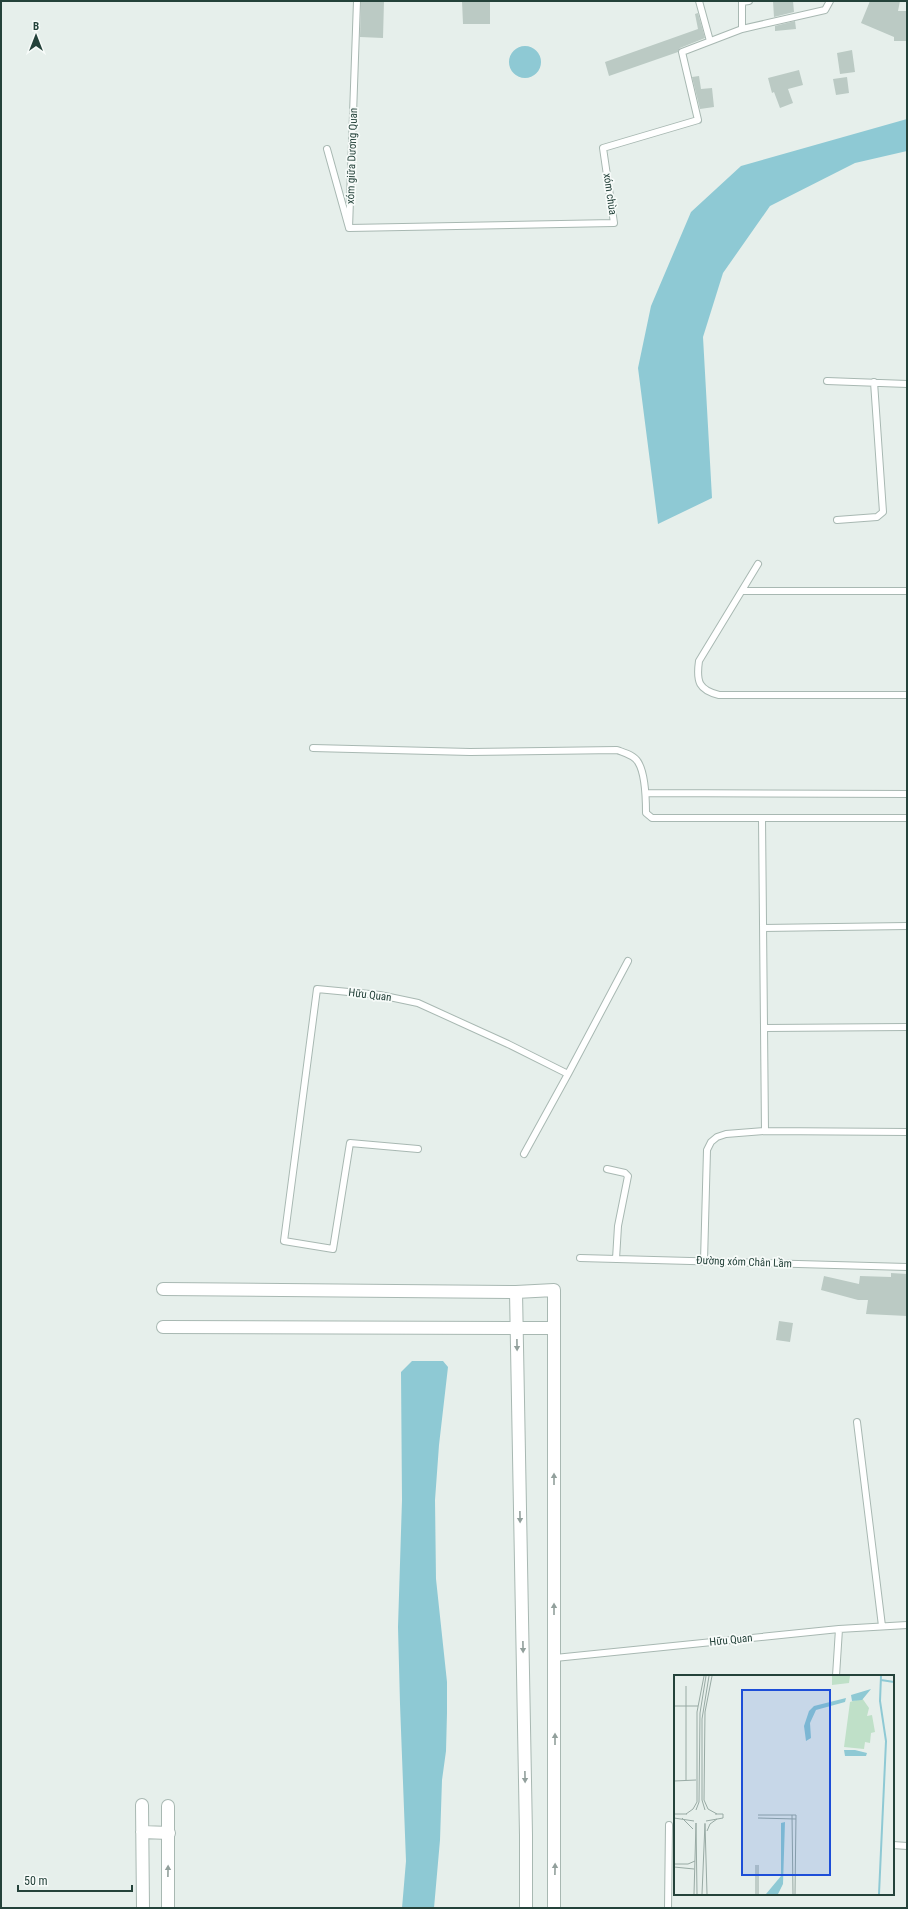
<svg xmlns="http://www.w3.org/2000/svg" width="908" height="1909" font-family="'Roboto Condensed',sans-serif">
	<rect width="100%" height="100%" fill="#e6efeb"/>
	<path fill="#8ec9d4" d="M509 62a16 16 0 1 1 32 0a16 16 0 1 1-32 0Z
		M907,119v32l-52,12 -85,43 -47,67 -20,64 9,161 -54,26 -20,-156 13,-62 40,-94 50,-46z
		M412,1361h31l5,6 -9,78 -4,55 1,79 11,103v31l-1,38 -4,29 -2,60 -6,68h-32l4,-47 -6,-157 -2,-77 4,-127 -1,-128z"/>
	<path fill="#bbcac4" d="M361,1h23l-1,37 -23,-1z
		M462,1h28v23h-27z
		M773,1h20l1,11 -20,5z
		M870,1h30l-2,10h9v30h-13v-4l-33,-14z
		M698,13l7,25 -25,10 -2,4 -69,24 -4,-14 93,-33 -3,-15z
		M795,21l1,8 -21,2v-5z
		M852,50l3,22 -15,2 -3,-21z
		M799,70l4,15 -15,4 5,14 -13,5 -6,-16 -2,1 -4,-15z
		M699,76l2,13 11,-1 2,19 -14,2 -8,-32z
		M847,77l2,16 -13,2 -3,-16z
		M891,1273l16,1v42l-41,-2 2,-14h-10l-37,-10 3,-14 35,8 1,-8 31,1z
		M779,1321l14,2 -3,19 -14,-2z"/>
	<g fill="none" stroke-linecap="round" stroke-linejoin="round">
		<g stroke="#a8b8b2" stroke-width="8">
			<path id="service" d="M699,1l11,40
				M742,29v-27l7,-1
				M327,149l22,79 8,-227
				M349,228l265,-5 -11,-75 95,-28 -16,-68 60,-23 83,-19 5,-9
				M827,381l80,3
				M837,520l40,-3 6,-5 -9,-130
				M758,564l-59,97c-3,21 0,29 20,34h188
				M742,591h165
				M313,748l157,4 147,-2c8,3 17,5 21,12 7,11 8,38 8,51l6,5h255
				M646,793l261,1
				M762,818l3,313
				M763,928l144,-2
				M765,1028l142,-1
				M568,1074l60,-113
				M418,1149l-68,-6 -17,106 -49,-8 33,-252 63,6 38,8 90,41 60,30 -44,80
				M607,1169l18,4 3,3 -10,50 -2,33
				M580,1258l327,9
				M704,1261l3,-111 4,-8 6,-5 9,-3 39,-3 142,1
				M857,1422l25,204
				M555,1658l284,-29 68,-4
				M836,1676l3,-47
				M893,1845l14,1
				M668,1908l1,-83"/>
		</g>
		<g stroke="#a8b8b2" stroke-width="14">
			<path id="tertiary" d="M163,1289l353,3 38,-2v618
				M516,1292l10,543v73
				M163,1327l390,1
				M142,1805l1,103
				M142,1832l27,1
				M168,1908v-102"/>
		</g>
		<use href="#service" stroke="#fff" stroke-width="6"/>
		<use href="#tertiary" stroke="#fff" stroke-width="12"/>
	</g>
	<defs><path id="oneway-solid" d="M-6-.8H1V-3.2L6.5 0L1 3.2V.8H-6Z"/></defs>
	<g fill="#92a09c">
		<use href="#oneway-solid" transform="translate(517 1345) rotate(89)"/>
		<use href="#oneway-solid" transform="translate(554 1479) rotate(-90)"/>
		<use href="#oneway-solid" transform="translate(520 1517) rotate(89)"/>
		<use href="#oneway-solid" transform="translate(554 1609) rotate(-90)"/>
		<use href="#oneway-solid" transform="translate(523 1647) rotate(89)"/>
		<use href="#oneway-solid" transform="translate(555 1739) rotate(-90)"/>
		<use href="#oneway-solid" transform="translate(525 1777) rotate(89)"/>
		<use href="#oneway-solid" transform="translate(555 1869) rotate(-89)"/>
		<use href="#oneway-solid" transform="translate(168 1871) rotate(-89)"/>
	</g>
	<g text-anchor="middle" dominant-baseline="central" stroke-width="3.5" stroke-linejoin="round" paint-order="stroke">
		<g font-size="11" fill="#24423a" stroke="#f7fbf9">
			<text transform="translate(352 156) rotate(-88)">xóm giữa Dương Quan</text>
			<text transform="translate(610 194) rotate(82)">xóm chùa</text>
			<text transform="translate(370 995) rotate(7)">Hữu Quan</text>
			<text transform="translate(744 1262) rotate(2)">Đường xóm Chân Lầm</text>
			<text transform="translate(731 1640) rotate(-6)">Hữu Quan</text>
		</g>
	</g>
	<g transform="translate(674 1675)">
		<rect width="220" height="220" fill="#e6efeb"/>
		<path d="M158,1h18l-1,7 -17,2zM188,23l7,10 -2,8 5,-1 3,17 -4,1 -1,10 -5,-1 -1,7 -20,-2 6,-45z" fill="#bfe0c8"/>
		<path d="M197,14l-9,11 -10,1 -1,-6zM172,23l-1,4 -29,8 -6,13 1,15 -5,3 -2,-15 5,-15 5,-5zM170,75h11l12,3 -1,3h-21zM111,147l-2,62 -5,10h-12l15,-18v-53z" fill="#8ec9d4"/>
		<path fill="none" stroke="#8ec9d4" stroke-width="2" d="M207,5l13,2M205,219l7,-153 -6,-40 1,-25"/>
		<path fill="none" stroke="#98aaa4" stroke-width="1" d="M38,1l-7,36 -1,88 4,9 9,5M0,31h24M12,105v-94M0,106l22,-1M22,135l3,-8 1,-89 6,-37M31,135l-3,-10v-81l7,-43M0,139h13M12,139l7,-5 4,-7v-90l7,-36M84,140h38l-1,79M118,140l1,79M0,143l20,3M8,143l11,11M84,143l38,1M32,146l17,-3v-4h-8M22,148l1,71M31,149l2,70M33,156l3,-7 7,-5M0,189h14l7,-3M82,190v29M0,192l20,2M20,219l2,-71M28,219l3,-71M84,219v-29"/>
		<path fill="#1d4ed8" fill-opacity="0.15" stroke="#1d4ed8" stroke-width="2" d="M68,15h88v185h-88z"/>
		<rect width="220" height="220" fill="none" stroke="#24423a" stroke-width="2"/>
	</g>
	<rect width="908" height="1909" fill="none" stroke="#24423a" stroke-width="4"/>
	<g transform="translate(36 36)" stroke="#f7fbf9" stroke-width="3" paint-order="stroke">
	<path d="M0-3L7 15L0 10L-7 15Z" fill="#24423a"/>
	<text y="-6" font-size="11" font-weight="bold" text-anchor="middle" fill="#24423a">B</text>
	</g>
	<path d="M18 1885v6h114v-6" fill="none" stroke="#24423a" stroke-width="2"/>
	<text x="24" y="1885" font-size="12" fill="#24423a" stroke="#f7fbf9" stroke-width="3" paint-order="stroke">50 m</text>
</svg>
